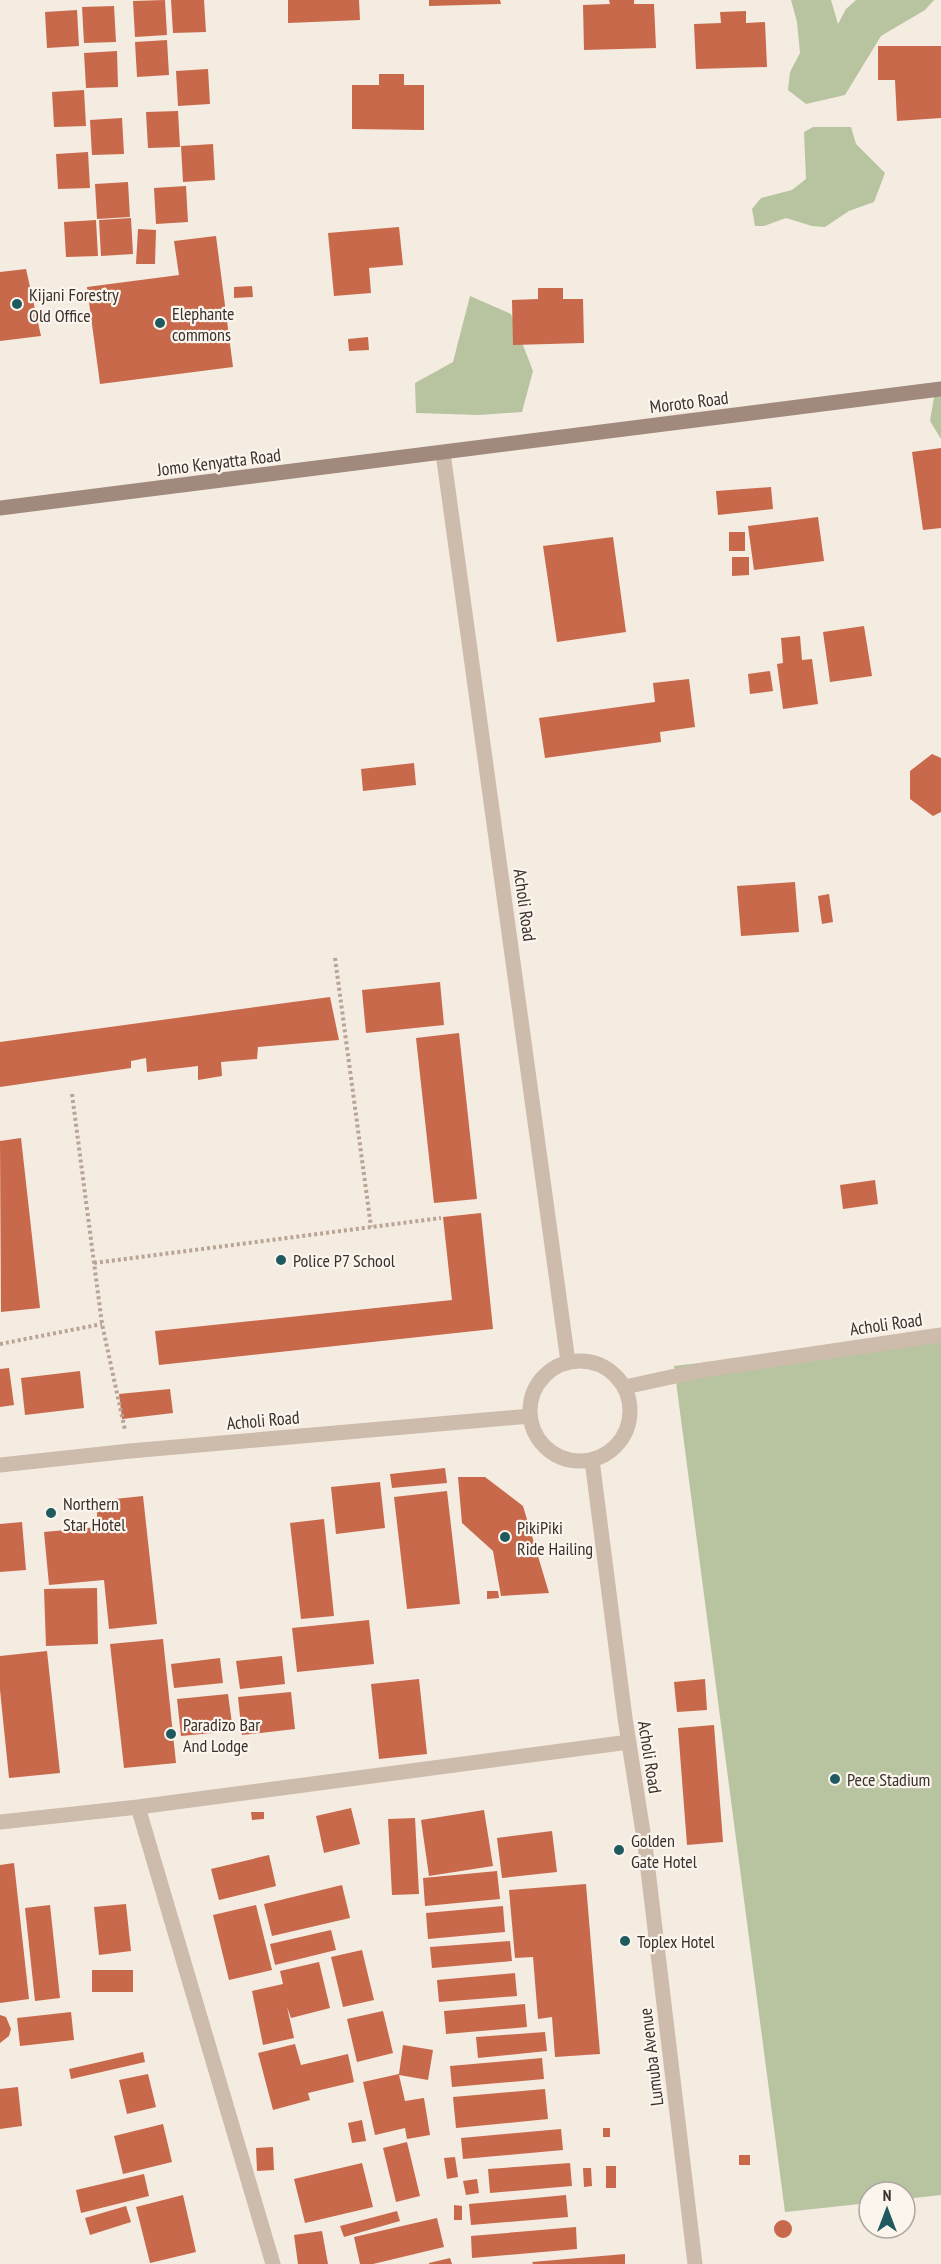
<svg xmlns="http://www.w3.org/2000/svg" width="941" height="2264" font-family="'PT Sans Narrow',sans-serif">
	<rect width="100%" height="100%" fill="#f4ebe1"/>
	<path fill="#b8c4a0" d="M791,0h40l7,24 8,-15 10,-9h78l-9,10 -44,26 -36,59 -39,9 -18,-14 2,-18 10,-19 -3,-31z
		M813,127h38l5,17 29,29 -11,29 -25,9 -24,16 -13,-1 -26,-8 -22,8h-9l-3,-17 9,-11 31,-8 14,-11 -2,-47z
		M470,296l41,18 22,57 -11,41 -43,3 -63,-2 -1,-30 38,-21z
		M941,384v55l-11,-18 6,-36z
		M941,1335v860l-36,4v-7h-36v11l-84,9 -111,-846z"/>
	<path fill="#c8694b" d="M165,0l2,35 -32,2 -2,-36z
		M171,0h33l2,32 -33,1z
		M288,0h71l1,20 -72,3z
		M429,0h71l1,4 -72,2z
		M609,0h25v4h20l2,44 -72,2 -1,-45 27,-1z
		M114,6l2,36 -32,1 -2,-36z
		M77,10l2,36 -32,2 -2,-36z
		M746,11v12l19,-1 2,45 -71,2 -2,-45 27,-1 -1,-11z
		M167,40l2,35 -32,2 -2,-35z
		M878,46h63v72l-44,3 -2,-41h-17z
		M117,51l1,36 -32,1 -2,-35z
		M208,69l2,35 -32,2 -2,-35z
		M379,74h25v11h20v45l-72,-1v-44h27z
		M84,90l2,36 -32,1 -2,-35z
		M178,111l2,36 -32,1 -2,-36z
		M122,118l2,36 -32,1 -2,-35z
		M213,144l2,36 -32,2 -2,-36z
		M88,152l2,36 -32,1 -2,-35z
		M128,182l2,35 -33,2 -2,-35z
		M186,186l2,36 -32,2 -2,-36z
		M131,218l2,36 -32,2 -2,-36z
		M96,220l2,36 -32,1 -2,-35z
		M399,227l4,38 -34,3 2,25 -37,3 -6,-63z
		M138,229l18,1 -1,34h-19z
		M216,236l17,131 -133,17 -13,-97 92,-12 -5,-34z
		M26,269l15,67 -41,5v-69z
		M252,286l1,11 -19,1v-11z
		M538,288h25v11h20l1,44 -71,2 -1,-45 26,-1z
		M368,337l1,13 -20,1 -1,-12z
		M941,448v80l-18,2 -11,-78z
		M771,487l2,22 -55,6 -2,-24z
		M818,517l6,44 -70,9 -6,-44z
		M729,532h16v19h-16z
		M613,537l13,95 -69,10 -14,-96z
		M732,557h17v18l-17,1z
		M864,626l8,50 -42,6 -7,-50z
		M800,636l2,24 10,-1 6,45 -35,5 -6,-45 6,-1 -2,-25z
		M770,671l3,20 -23,3 -2,-20z
		M689,679l6,48 -35,5 1,10 -116,16 -6,-40 116,-16 -2,-19z
		M932,754l9,4v54l-8,4 -23,-17v-28z
		M414,763l2,22 -53,6 -2,-22z
		M795,882l4,50 -58,4 -4,-50z
		M829,894l4,28 -11,2 -4,-28z
		M440,982l4,43 -78,8 -4,-43z
		M330,997l9,43 -81,7 -1,12 -36,3 1,14 -24,4v-14l-51,6 -1,-14 -15,3v7l-131,19v-45z
		M459,1033l18,166 -43,4 -18,-165z
		M21,1138l19,170 -39,4 -1,-171z
		M875,1180l3,24 -35,5 -3,-24z
		M481,1213l12,116 -334,36 -4,-34 297,-31 -9,-83z
		M9,1368l5,37 -14,2v-38z
		M80,1371l4,37 -59,7 -4,-37z
		M170,1389l3,24 -51,6 -3,-25z
		M445,1468l2,15 -55,5 -2,-14z
		M458,1477h27l38,29 26,87 -48,3 -8,-45 -31,-28z
		M380,1482l5,46 -49,6 -5,-47z
		M447,1491l13,113 -53,5 -13,-112z
		M143,1496l14,128 -48,5 -5,-49 -55,5 -5,-53 54,-5 -2,-26z
		M324,1519l10,97 -33,3 -11,-96z
		M22,1522l4,48 -26,2v-48z
		M97,1588l1,56 -52,2 -2,-57z
		M487,1591h11l1,7 -12,1z
		M369,1620l5,44 -77,8 -5,-44z
		M163,1639l13,124 -52,5 -14,-124z
		M47,1651l13,122 -51,5 -9,-88v-34z
		M282,1656l3,28 -45,5 -4,-28z
		M220,1658l3,25 -49,5 -3,-24z
		M419,1679l8,75 -48,5 -8,-75z
		M705,1679l2,31 -30,2 -3,-30z
		M291,1692l4,37 -53,6 -4,-38z
		M228,1694l5,37 -52,5 -4,-37z
		M714,1725l9,117 -36,3 -9,-117z
		M351,1808l9,36 -36,9 -8,-37z
		M484,1810l9,56 -64,10 -8,-56z
		M251,1812h13v7l-12,1z
		M415,1818l4,76 -27,1 -4,-76z
		M552,1831l5,41 -55,6 -5,-40z
		M269,1855l7,31 -57,14 -8,-31z
		M14,1863l15,136 -29,4v-138z
		M497,1871l3,28 -75,7 -2,-28z
		M586,1884l14,170 -45,3 -3,-40 -14,2 -5,-62 -18,1 -6,-68z
		M342,1885l8,33 -78,18 -8,-32z
		M126,1904l5,47 -32,4 -5,-48z
		M50,1905l10,93 -25,3 -10,-93z
		M256,1905l16,65 -43,10 -16,-65z
		M503,1906l2,26 -77,7 -2,-26z
		M331,1930l5,20 -61,15 -5,-21z
		M510,1941l2,20 -80,7 -2,-21z
		M362,1950l12,50 -31,7 -12,-50z
		M319,1962l11,46 -39,10 -4,-11 7,31 -31,7 -11,-54 31,-7 -3,-13z
		M92,1970h41v22h-41z
		M515,1973l2,23 -78,6 -2,-22z
		M525,2004l2,23 -81,7 -2,-23z
		M383,2011l10,42 -36,9 -10,-43z
		M71,2012l3,28 -54,6 -3,-28z
		M0,2015l6,2 5,12 -2,7 -9,7z
		M545,2032l2,19 -69,7 -2,-21z
		M295,2044l6,21 47,-11 6,28 -46,11 2,7 -37,10 -15,-57z
		M403,2045l30,5 -5,30 -29,-5 6,26 19,-3 6,37 -23,4 -2,-11 -30,7 -12,-53 36,-8z
		M143,2052l2,10 -74,17 -2,-10z
		M542,2058l2,21 -92,8 -2,-21z
		M148,2074l8,33 -29,7 -8,-34z
		M18,2087l4,39 -22,3v-40z
		M545,2089l3,30 -92,9 -3,-31z
		M362,2120l4,21 -14,2 -4,-20z
		M163,2124l9,38 -49,12 -9,-38z
		M603,2128h7v9h-7z
		M561,2129l2,21 -100,9 -2,-21z
		M407,2142l13,54 -24,6 -13,-54z
		M273,2147l1,23 -17,1 -1,-23z
		M739,2155h11v10h-11z
		M455,2157l3,20 -11,2 -3,-21z
		M362,2163l11,44 -68,16 -11,-44z
		M570,2163l2,23 -82,7 -2,-24z
		M606,2166h10v22h-10z
		M583,2168h8l1,18 -8,1z
		M144,2174l5,22 -68,17 -5,-23z
		M477,2179l2,14 -13,2 -3,-14z
		M183,2195l13,57 -46,11 -14,-56z
		M566,2195l2,22 -97,8 -2,-21z
		M454,2205l8,1v14h-8z
		M126,2206l5,16 -41,13 -5,-17z
		M397,2211l3,10 -56,16 -4,-11z
		M437,2218l7,29 -71,17h-13l-6,-27z
		M774 2229a9 9 0 1 1 18 0a9 9 0 1 1-18 0Z
		M576,2227l1,22 -105,9 -1,-22z
		M322,2231l6,33h-30l-4,-29z
		M625,2254v10h-92l-1,-2z
		M450,2258l2,6h-23v-1z"/>
	<g fill="none" stroke-linecap="round" stroke-linejoin="round">
		<path stroke="#b9a596" stroke-width="4" stroke-dasharray="3 3" stroke-linecap="butt" d="M335,958l36,269
			M72,1094l30,230 23,106
			M94,1263l347,-45
			M0,1344l102,-20"/>
		<path stroke="#cdbbac" stroke-width="15" d="M443,453l125,909
			M530 1411a50 50 0 1 1 100 0a50 50 0 1 1-100 0Z
			M625,1387l78,-17 238,-35
			M592,1460l33,258 20,127 50,419
			M0,1465l130,-14 400,-35
			M138,1807l135,457
			M0,1822l138,-15 491,-65"/>
		<path stroke="#a18a7d" stroke-width="15" d="M0,508l941,-119"/>
	</g>
	<g fill="#1f5a5e" stroke="#fbf5ee" stroke-width="2">
		<circle cx="17" cy="304" r="6"/>
		<circle cx="160" cy="323" r="6"/>
		<circle cx="281" cy="1260" r="6"/>
		<circle cx="51" cy="1513" r="6"/>
		<circle cx="505" cy="1537" r="6"/>
		<circle cx="171" cy="1734" r="6"/>
		<circle cx="835" cy="1779" r="6"/>
		<circle cx="619" cy="1850" r="6"/>
		<circle cx="625" cy="1941" r="6"/>
	</g>
	<g text-anchor="middle" dominant-baseline="central" stroke-width="4.5" stroke-linejoin="round" paint-order="stroke">
		<g font-size="18" fill="#3b302b" stroke="#fbf5ee" text-anchor="start">
			<text x="29" y="294">Kijani Forestry<tspan x="29" dy="21">Old Office</tspan></text>
			<text x="172" y="313">Elephante<tspan x="172" dy="21">commons</tspan></text>
			<text x="293" y="1260">Police P7 School</text>
			<text x="63" y="1503">Northern<tspan x="63" dy="21">Star Hotel</tspan></text>
			<text x="517" y="1527">PikiPiki<tspan x="517" dy="21">Ride Hailing</tspan></text>
			<text x="183" y="1724">Paradizo Bar<tspan x="183" dy="21">And Lodge</tspan></text>
			<text x="847" y="1779">Pece Stadium</text>
			<text x="631" y="1840">Golden<tspan x="631" dy="21">Gate Hotel</tspan></text>
			<text x="637" y="1941">Toplex Hotel</text>
		</g>
		<g font-size="18" fill="#3b302b" stroke="#fbf5ee">
			<text transform="translate(689 402) rotate(-7)">Moroto Road</text>
			<text transform="translate(219 462) rotate(-7)">Jomo Kenyatta Road</text>
			<text transform="translate(525 905) rotate(82)">Acholi Road</text>
			<text transform="translate(886 1324) rotate(-8)">Acholi Road</text>
			<text transform="translate(263 1420) rotate(-5)">Acholi Road</text>
			<text transform="translate(650 1757) rotate(81)">Acholi Road</text>
			<text transform="translate(651 2057) rotate(-97)">Lumuba Avenue</text>
		</g>
	</g>
	<g transform="translate(887 2210)"><circle r="28" fill="#fbf5ee" stroke="#aea6a0" stroke-width="1.5"/>
	<path d="M0-4.5L10 22L0 15L-10 22Z" fill="#1f5a5e"/>
	<text y="-9" font-size="16" font-weight="bold" text-anchor="middle" fill="#3b302b">N</text>
	</g>
</svg>
